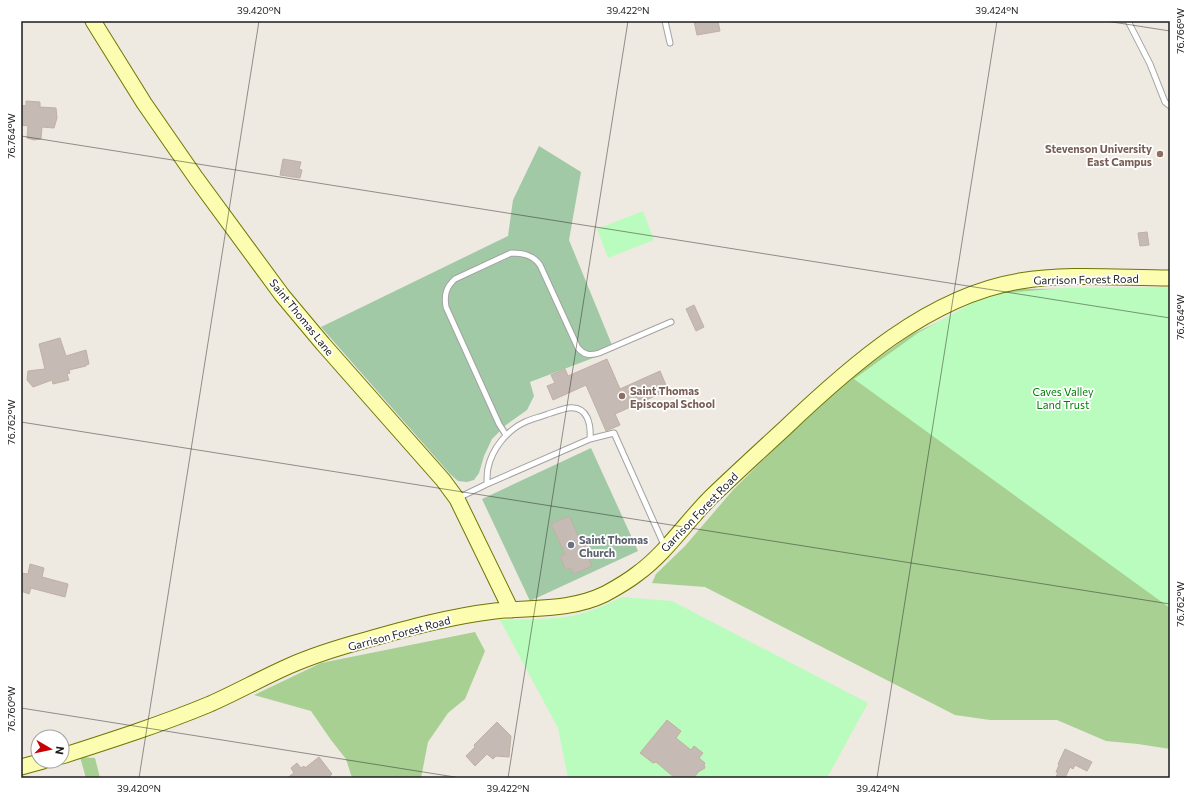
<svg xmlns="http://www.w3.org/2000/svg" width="1191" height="799" font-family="Commissioner,sans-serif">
	<rect width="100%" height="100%" fill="#eee9e1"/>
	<path fill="#a8d093" d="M1170,288v461l-32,-5 -32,-3 -49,-21h-67l-35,-5 -250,-128 -53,-4 4,-9 29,-28 48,-56 101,-101 78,-55 99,-45z
		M475,632l10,19 -20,48 -17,14 -20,29 -7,36h-69l-6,-19 -15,-19 -20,-29 -57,-16 67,-32z
		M80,757l15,1 5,20h-14z"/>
	<path fill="#a1c9a5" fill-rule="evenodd" d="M539,146l42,26 -12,68 45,110 -84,32 4,14 -7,14 -21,15 -14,14 -8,17 -5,17 -5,7 -7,2 -9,-1 -8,-7 -129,-147 187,-91 5,-36z
		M591,448l47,103 -108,50 -48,-102zM569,516l22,50 -17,8 -3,-6 -5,2 -6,-13 5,-3 -14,-30z"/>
	<path fill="#bafcbd" d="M643,211l11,29 -46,18 -11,-29z
		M1170,287v321l-316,-229 64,-46 58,-32 29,-8 59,-5z
		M622,597l50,4 196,102 -41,75h-259l-10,-50 -58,-108c23,-1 49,0 72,-4 18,-4 34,-11 50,-19z"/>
	<path fill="#c6bbb4" stroke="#c1afa3" d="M694,21h24l2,10 -23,4z
		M26,101l14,1v5l16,1 1,10 -3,10 -12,-1 -1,12 -7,1 -7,-2 1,-12 -7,-1v-20l5,1z
		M283,159l18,3 -2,7 3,1 -2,8 -20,-3z
		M1147,232l2,13 -9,1 -2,-13z
		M694,305l10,22 -8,4 -10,-22z
		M60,338l6,18 20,-6 3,14 -3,1v1l-17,4 1,3 -3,1 2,6 -16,4 -1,-4 -19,7 -6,-7 1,-9 17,-2 -6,-25z
		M607,359l13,30 40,-18 8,19 -53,24 5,11 -14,6 -20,-46 -33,15 -6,-14 8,-3 -4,-8 14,-6 3,7z
		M569,516l14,30 5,-2 6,14 -5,2 3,6 -18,8 -3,-6 -5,2 -6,-13 5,-3 -14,-30z
		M30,564l14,4 -2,9 26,7 -3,13 -34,-9 -2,6 -8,-3v-18l7,1z
		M667,720l14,11 -5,7 15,12 3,-4 9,7 -4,5 6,5 -1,2 1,3 -7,4 -4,6h-19l-19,-16 -3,1 -13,-10z
		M497,722l14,14 -2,21 -13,-1 -3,3 -6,-5 -12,12 -9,-10 9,-9 -1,-2z
		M1065,749l27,13 -5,9 -12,-6 -2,4 -3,-2 -5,11h-10l3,-5 -2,-1 3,-7 -1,-1z
		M319,757l13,17 -4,4h-41l7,-5 -3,-5 6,-5 4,5 3,-2 1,2z"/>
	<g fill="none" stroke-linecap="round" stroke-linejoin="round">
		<g stroke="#a3a3a3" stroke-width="7">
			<path id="lane" d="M665,21l5,22
				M1128,21l22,43 15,38 5,4
				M506,435l-7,-11 -53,-117c-2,-12 0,-20 9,-28l56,-26c12,0 22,2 29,12l38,83c6,7 12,8 21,5l72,-31
				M590,439l24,-6 51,114
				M458,498l29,-14 103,-45c1,-14 -2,-34 -22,-31 -6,1 -13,4 -20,6 -8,3 -16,5 -23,8 -18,8 -33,27 -37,46 -1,5 -1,11 -1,16"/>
		</g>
		<g stroke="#6e7600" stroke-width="17">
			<path id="secondary" d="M93,21l51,82 52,75 86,117 41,49 120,136 14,19 54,111
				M62,756c50,-16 100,-32 148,-52 27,-12 52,-26 79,-38 25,-11 51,-19 77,-26 42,-12 86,-24 129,-29 37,-4 75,0 110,-17 11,-6 22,-12 32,-20 29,-21 49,-52 74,-77 24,-23 49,-46 73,-68 65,-62 144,-133 236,-148 47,-8 102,-3 150,-3
				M21,767l22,-6"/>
		</g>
		<use href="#lane" stroke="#fff" stroke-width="5"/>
		<use href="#secondary" stroke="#fcfdb0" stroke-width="15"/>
	</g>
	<path fill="none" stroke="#1c1c1c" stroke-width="1" stroke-opacity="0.45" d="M1106,21l64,10M21,136l1149,182M21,422l1149,182M21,708l440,70M139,778l120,-757M508,778l120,-757M877,778l120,-757"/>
	<g fill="#8d6e63" stroke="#fff" stroke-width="1.5">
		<circle cx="1160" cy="154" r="4"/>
		<circle cx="622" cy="396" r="4"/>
	</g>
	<circle fill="#6b7280" stroke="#fff" stroke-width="1.5" cx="571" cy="545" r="4"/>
	<g text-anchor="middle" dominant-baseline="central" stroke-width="3.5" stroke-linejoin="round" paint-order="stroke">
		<g font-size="11" font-weight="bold" fill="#785e54" stroke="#fff" text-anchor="end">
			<text x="1152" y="148">Stevenson University<tspan x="1152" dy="13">East Campus</tspan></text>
			<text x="630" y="390" text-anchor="start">Saint Thomas<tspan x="630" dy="13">Episcopal School</tspan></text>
		</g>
		<g font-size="11" fill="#1c1c1c" stroke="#fff">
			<text transform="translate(1086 279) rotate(-1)">Garrison Forest Road</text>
			<text transform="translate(302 317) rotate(51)">Saint Thomas Lane</text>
			<text transform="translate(699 512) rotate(-46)">Garrison Forest Road</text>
			<text transform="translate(399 633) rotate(-15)">Garrison Forest Road</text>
		</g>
		<g font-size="11" fill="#057f0a" stroke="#fff">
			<text x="1063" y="391">Caves Valley<tspan x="1063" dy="13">Land Trust</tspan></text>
		</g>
		<g font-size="11" font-weight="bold" fill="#5b616d" stroke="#fff" text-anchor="start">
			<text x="579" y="539">Saint Thomas<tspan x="579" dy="13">Church</tspan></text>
		</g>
	</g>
	<rect width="1191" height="799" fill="none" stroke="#ffffff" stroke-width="44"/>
	<g transform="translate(50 749) rotate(99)"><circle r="19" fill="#ffffff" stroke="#a4a4a4"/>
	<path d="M0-3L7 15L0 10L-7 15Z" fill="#c80008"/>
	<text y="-6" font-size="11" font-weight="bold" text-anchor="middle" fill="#1c1c1c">N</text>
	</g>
	<rect x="22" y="22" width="1147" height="755" fill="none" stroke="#1c1c1c" stroke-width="1.5"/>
	<g font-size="10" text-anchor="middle" fill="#1c1c1c">
		<text x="259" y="14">39.420°N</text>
		<text x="628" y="14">39.422°N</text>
		<text x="997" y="14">39.424°N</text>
		<text transform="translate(1180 31) rotate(-90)" y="4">76.766°W</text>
		<text transform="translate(11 136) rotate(-90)" y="4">76.764°W</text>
		<text transform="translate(1180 317) rotate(-90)" y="4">76.764°W</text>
		<text transform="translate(11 422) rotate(-90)" y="4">76.762°W</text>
		<text transform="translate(1180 604) rotate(-90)" y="4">76.762°W</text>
		<text transform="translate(11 709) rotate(-90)" y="4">76.760°W</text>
		<text x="139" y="792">39.420°N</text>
		<text x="508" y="792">39.422°N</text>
		<text x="878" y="792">39.424°N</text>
	</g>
</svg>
